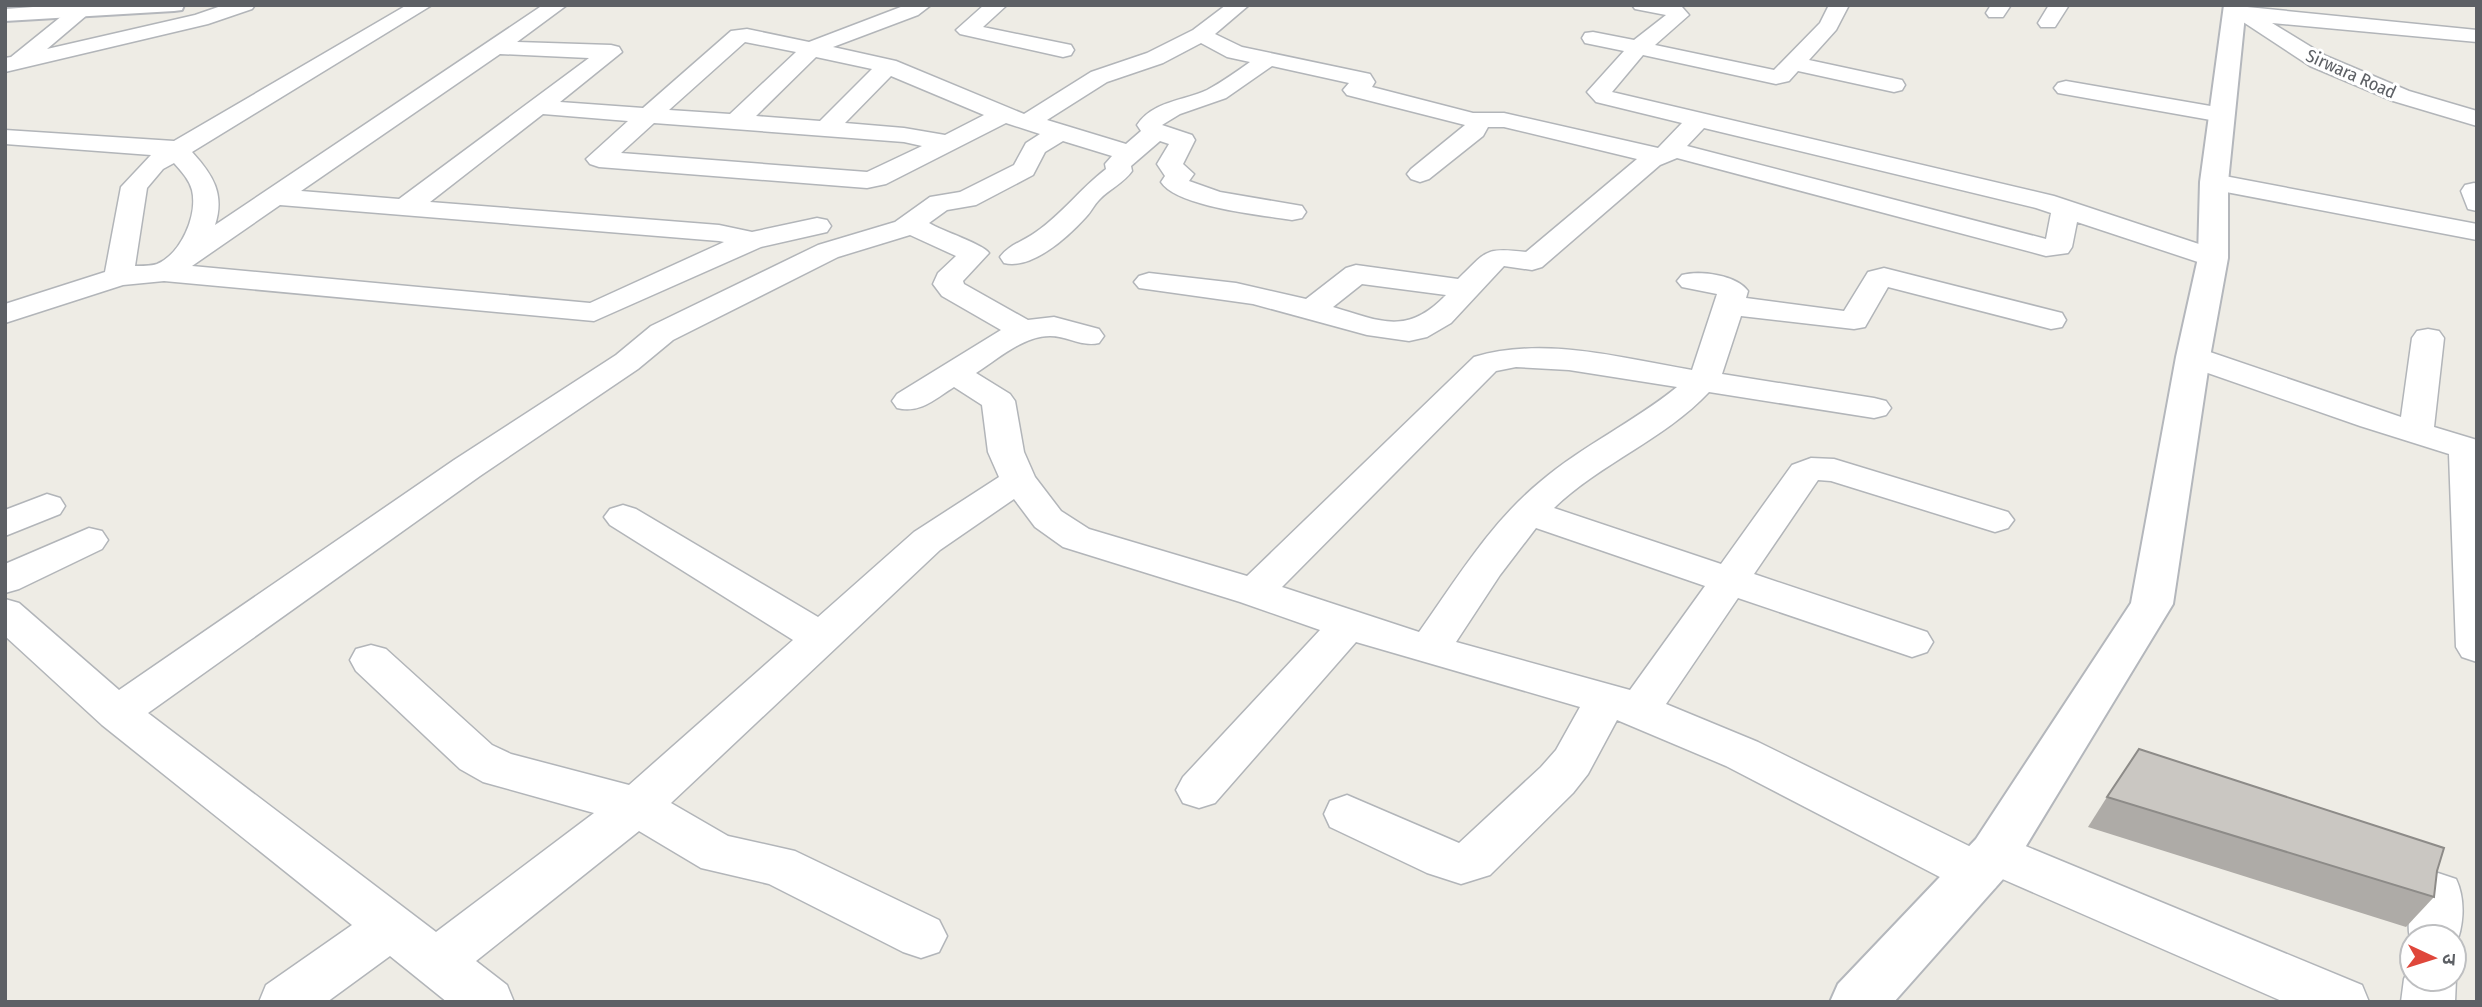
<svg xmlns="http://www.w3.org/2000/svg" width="2482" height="1007" font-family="'Fira Sans Condensed','Noto Sans Devanagari',sans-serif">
	<rect width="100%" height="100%" fill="#eeece5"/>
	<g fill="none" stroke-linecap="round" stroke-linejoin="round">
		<g stroke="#b2b5b9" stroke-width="3">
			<path id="street" d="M82,5l8,6 -3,4 -40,34 148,-34 29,-10h31l-3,4 -44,15 -203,48v-14l6,-1 62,-50z
				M407,5h25l-240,147c21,23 33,42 23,73l328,-220h24l-50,37 94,3 8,2 3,5 -62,50 83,6 88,-77 16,-2 62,13 97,-37h25l-13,10 -85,32 63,14 128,53 67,-42 56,-19 46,-23 33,-25h23l-34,29 27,13 128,27 5,8 -3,5 101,26h31l154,35 24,-25 -86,-21 -9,-10 37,-41 -39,-8 -3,-5 3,-5 8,-1 41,8 32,-25 -31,-6 -3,-4h45l5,2 7,8 -34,30 119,25 46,-47 9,-18h20l-13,25 -27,30 93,20 3,5 -3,5 -8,2 -96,-21 -9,10 -13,3 -133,-29 -31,37 442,104 169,56 4,6 -4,6 -10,3 -136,-45 -5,25 -4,6 -22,3 -369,-98 -17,7 -118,102 -10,3 -28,-4 -53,57 -24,14 -18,4 -42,-6 -114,-31 -114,-16 -5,-6 5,-6 10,-3 87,10 70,16 40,-31 10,-3 102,14c29,-28 26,-32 68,-27l111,-93 -133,-32h-16l-5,9 -54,43 -9,3 -9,-3 -4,-5 4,-5 54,-44 -118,-30 -4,-5 6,-7 -77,-17 -46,32 -46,16 -18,11 30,10 3,5 -12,24 11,10 -5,7 31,11 82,14 4,6 -4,6 -10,2c-30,-5 -115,-13 -131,-38l4,-6 -8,-12 12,-20 -9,-3 -29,25 1,5c-8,12 -23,18 -33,29 -5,5 -8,12 -13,17 -18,20 -54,53 -82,46l-4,-6c8,-12 24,-16 36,-25 26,-18 45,-44 70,-63l-1,-5 7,-8 -49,-15 -18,11 -12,23 -57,30 -29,5 -18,13c13,8 54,21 60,30l-26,28 1,3 64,36 26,-3 45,12 5,7 -5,7c-18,4 -31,-7 -49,-7 -27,0 -52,23 -74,37l34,21 5,7 9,51 11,25 26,34 28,18 158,47 227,-219c71,-21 147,1 218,13l25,-76 -35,-7 -5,-6 5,-6c18,-5 55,0 66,16l-2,7 98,13 24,-39 16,-4 178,45 4,7 -4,7 -11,2 -163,-42 -23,40 -11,2 -113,-13 -19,58 152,24 12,3 5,7 -5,7 -12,3 -165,-26c-44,47 -108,71 -155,116l167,56 71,-99 19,-7 23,1 174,53 6,8 -6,8 -13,4 -164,-51 -13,-1 -64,94 173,58 6,10 -6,10 -15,5 -174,-59 -72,106 92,38 215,106 4,-8 17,-6 17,6 351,145 7,17h-85l-284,-124 -5,10 -17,6 -17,-6 -235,-122 -109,-46 -29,54 -15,19 -83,82 -29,9 -34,-11 -97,-46 -6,-13 6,-13 17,-6 112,48 82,-76 15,-17 24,-43 -224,-65 -141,161 -16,5 -16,-5 -7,-13 7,-13 137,-147 -80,-28 -177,-55 -28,-20 -21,-28 -74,51 -269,253 57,33 67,15 144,69 8,16 -8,16 -18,6 -18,-6 -134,-68 -68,-16 -62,-37 -163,130 31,24 7,17h-67l-57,-46 -63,46h-68l7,-17 86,-60 -250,-200 -97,-89v-37l14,4 100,87 335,-230 162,-105 35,-29 167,-81 77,-23 35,-25 30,-5 54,-27 12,-22 14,-9 -34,-11 -120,61 -19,4 -268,-21 -9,-3 -4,-5 42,-38 -85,-7 -113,88 289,23 33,7 65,-14 10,2 4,6 -4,6 -66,15 -167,74 -430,-40 -41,4 -118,38v-19l100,-32 16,-85 30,-32 -146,-11v-14l169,11zM745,42l51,10 -66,62 -61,-4zM1201,43l26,14 23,5c-14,10 -28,20 -43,28 -24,11 -54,11 -70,35l4,6 -15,13 -79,-24 60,-38 56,-19zM500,54l89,4 -190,141 -98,-8zM816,57l56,12 -52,52 -64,-5zM891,76l93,39 -39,20 -41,-7 -59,-5zM654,123l250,19 18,4 -55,26 -246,-19zM1704,128l332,80 15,5 -5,26 -359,-93zM174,163c7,8 15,16 18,27 6,25 -11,64 -35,74 -6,2 -15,2 -22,2l12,-78 16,-19zM280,205l439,36 5,1 -134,61 -398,-37zM910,235l46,21 -18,17 -5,11 9,12 59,34 -104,64 -5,7 5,7c23,6 38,-9 57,-21l28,18 6,47 11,25 -85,55 -96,85 -182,-108 -13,-4 -13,4 -6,8 6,8 183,115 -164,145 -118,-31 -19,-9 -106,-96 -15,-4 -15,4 -6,11 6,11 104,98 23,13 111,31 -158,119 -288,-219 332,-237 158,-107 35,-29 165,-83zM1362,284l84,11c-39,41 -66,26 -113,12zM1516,367l53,3 108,17c-43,35 -95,59 -137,95 -50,41 -84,98 -121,150l-137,-45 214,-216zM1536,528l169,58 -75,104 -174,-48 44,-67z
				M984,5h23l-24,22 88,18 3,5 -3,5 -8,2 -103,-23 -4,-4z
				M1991,5h20l-8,12h-14l-3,-4z
				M2049,5h20l-14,22h-14l-3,-4z
				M2227,5l250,25v12l-205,-19 54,33 83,35 68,20v15l-84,-25 -83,-35 -82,-54 -3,-4z
				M2066,81l156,27 8,2 4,5 -4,5 -8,2 -164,-29 -4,-5 4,-5z
				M2214,174l263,50v16l-272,-52 -4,-6 4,-6z
				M2474,183l3,1v27l-9,-2 -7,-18 4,-6z
				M2428,329l11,2 5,7 -10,89 43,13v222l-15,-5 -6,-10 -7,-193 -89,-28 -178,-62 -5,-7 5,-7 11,-3 11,3 197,67 11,-79 5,-7z
				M47,494l13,4 5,8 -5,8 -55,22v-26z
				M89,528l13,3 6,9 -6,9 -83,40 -14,4v-29z
				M2438,873l18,6c10,21 8,49 -2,70v-12h-42v7c-8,-17 0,-48 8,-65z
				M2412,962v17h42v-5l2,5 -1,23h-54l3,-23z"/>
		</g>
		<g stroke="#b4b7bc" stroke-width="4">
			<path id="secondary" d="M61,5h123l-2,5 -8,1 -169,10v-12z
				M2224,5h22l-18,177v76l-18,99 -37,247 -161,265 -118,133h-64l8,-18 138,-145 155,-236 45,-246 22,-99 2,-76z"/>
		</g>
		<use href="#street" fill="#fff" fill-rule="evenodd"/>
		<use href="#secondary" fill="#fff" fill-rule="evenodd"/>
	</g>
	<path fill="#aeaba7" d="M2107,797l327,100 -28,30 -318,-100z"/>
	<path fill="#cac7c2" stroke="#8d8b88" stroke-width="2" d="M2139,749l305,99 -7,23 -3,26 -327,-100z"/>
	<g text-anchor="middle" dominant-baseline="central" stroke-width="6" stroke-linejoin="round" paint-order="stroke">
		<g font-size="18" fill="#5d6065" stroke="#fff">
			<text transform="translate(2351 74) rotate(24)">Sirwara Road</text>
		</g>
	</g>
	<rect width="2482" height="1007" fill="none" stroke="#5d6065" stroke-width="14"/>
	<g transform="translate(2433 958) rotate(94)"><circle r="33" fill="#ffffff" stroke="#bebfc1" stroke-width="2"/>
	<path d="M0-5L12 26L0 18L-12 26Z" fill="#df473b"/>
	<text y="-10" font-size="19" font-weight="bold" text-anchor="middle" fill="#5d6065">उ</text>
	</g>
</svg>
